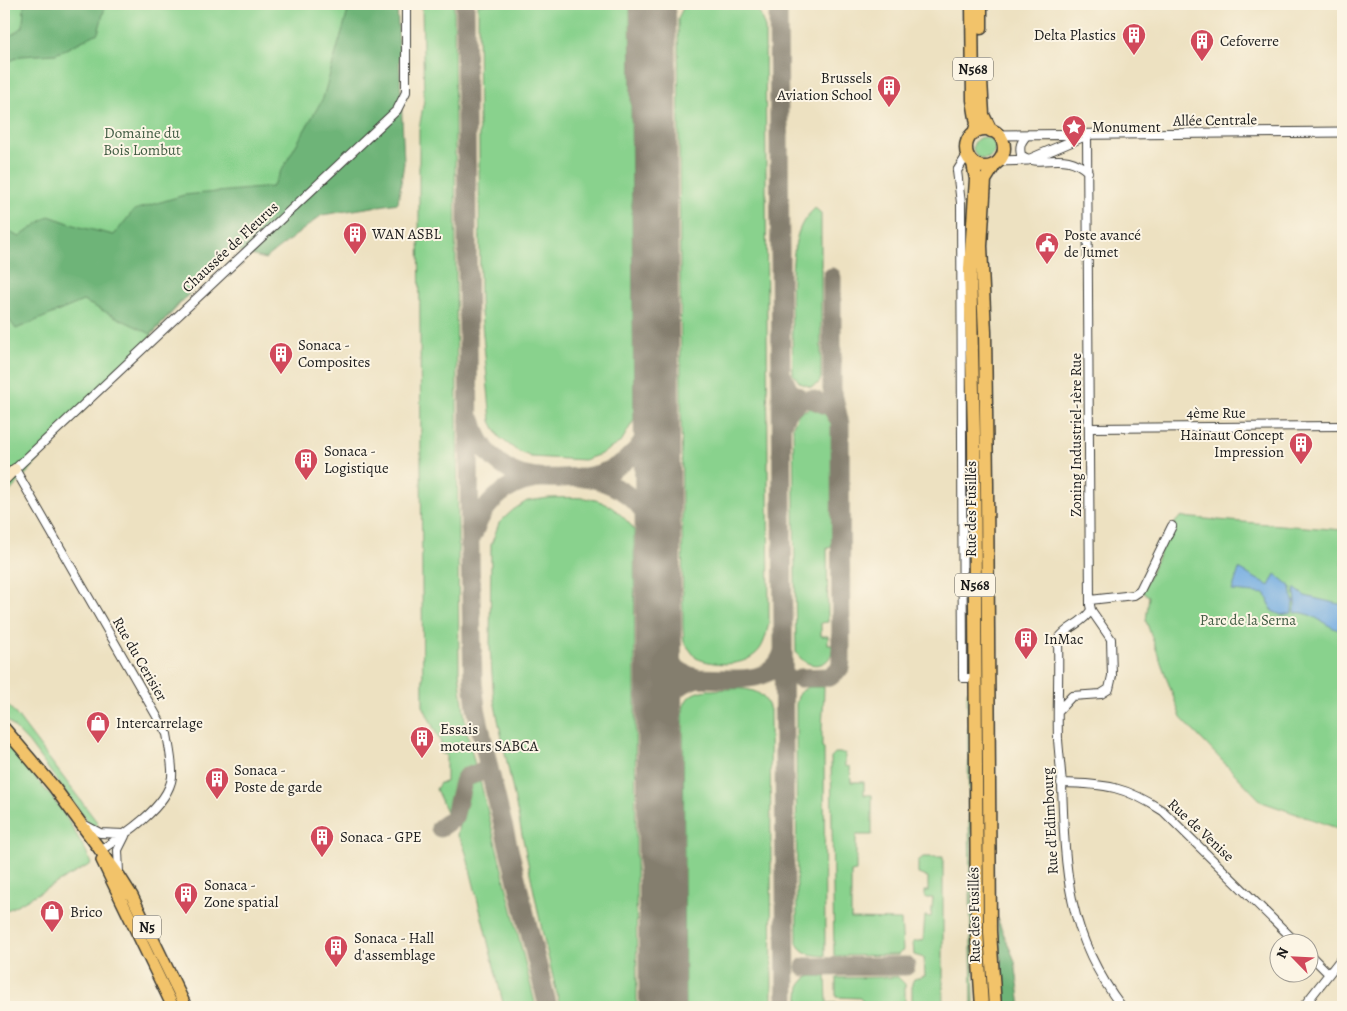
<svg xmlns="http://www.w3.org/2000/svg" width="1347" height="1011" font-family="Alegreya,serif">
	<rect width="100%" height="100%" fill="#fcf5e5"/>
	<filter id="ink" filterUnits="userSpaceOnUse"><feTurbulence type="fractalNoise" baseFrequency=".02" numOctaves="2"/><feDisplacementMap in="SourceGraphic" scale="10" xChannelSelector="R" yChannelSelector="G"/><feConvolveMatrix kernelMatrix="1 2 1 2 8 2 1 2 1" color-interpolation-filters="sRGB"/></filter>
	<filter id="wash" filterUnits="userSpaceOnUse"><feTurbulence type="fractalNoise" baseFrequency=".0096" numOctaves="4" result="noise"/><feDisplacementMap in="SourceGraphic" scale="20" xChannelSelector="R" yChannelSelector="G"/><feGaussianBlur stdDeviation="1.12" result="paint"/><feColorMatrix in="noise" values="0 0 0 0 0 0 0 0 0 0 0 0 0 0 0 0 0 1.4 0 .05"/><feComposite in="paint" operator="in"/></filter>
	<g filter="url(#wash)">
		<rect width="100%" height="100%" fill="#ede1c1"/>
		<path fill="#89d28d" stroke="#527754" d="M4,4h384l-4,75 -380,419z
			M422,4h32l5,667 7,57 9,37c-29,11 -15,41 -29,47l-10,-23 4,-6 6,-1v-28h-5v-11l-18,-37 -4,-500v-77l5,-29z
			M478,4h152l4,416 -13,22 -20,12 -17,6 -53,-3 -15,-7 -17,-13 -8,-16 -11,-119z
			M685,4h68l7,10 5,14 4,594c-2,9 -4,20 -9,27 -14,19 -46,17 -64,9l-12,-16 -1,-14 -5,-610z
			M973 148a11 11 0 1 1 22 0a11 11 0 1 1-22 0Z
			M815,208l6,5v165l-2,5 -8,4 -11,-4 -7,-9c0,-36 -7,-118 8,-148 3,-7 9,-13 14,-18z
			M812,407l14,7 6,11 1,122 -6,1 1,74 -7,1v13h7v9h5c0,24 -27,26 -37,7l-3,-226 6,-13z
			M549,498c42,-1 57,-3 85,31l3,478h-77l-17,-72 -49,-235 -4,-52 1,-103 8,-22 14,-13 14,-9z
			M1180,517l163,13v300l-81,-28 -81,-84 -35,-97 3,-25 -7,-4 30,-66z
			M808,687h16c0,21 -3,39 -2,60l2,1 1,208c-11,-1 -23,-1 -28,-13l-1,-239 3,-11z
			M708,690c24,0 54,-9 62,20l2,297h-87l-2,-298c4,-14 10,-17 25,-19z
			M967,691h2l5,316h-2z
			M4,701l10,11 83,110v6h-5l-63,-85 -25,-26z
			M4,739l58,71 24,41 5,13 -87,48z
			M835,753h10v13l5,1 1,15h13v13h8v40h-16v36l-5,1v47l50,1 2,30 -5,5 -64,1 -3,-199z
			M480,780l56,227h-32l-38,-154 -4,-11 -5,-7 10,-47z
			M923,857h20v150h-31v-24l2,-4 11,-3 -1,-18 -10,-3 -1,-13 10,-2 2,-24 6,1 2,-19h-8v-7h3v-14l-10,-3v-13z
			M812,976h14l1,27h11l-5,4h-35l2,-22 6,-7z
			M898,977l7,7v23h-38l-7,-9 -24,-1v-19z"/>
		<path fill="#6eb478" stroke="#45684a" d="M24,4h78l3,3 -7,26 -42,21 -35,2 -17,8v-24l19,-13z
			M350,4h47l7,159 -6,40 -76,12 -57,44 -36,-10 -78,85 -68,-33 -67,28 -12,-16v-84l15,8 30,-21 31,11 34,8 20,-25 50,-15 88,-8 51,-89z
			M997,918l18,43 6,46h-15z"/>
		<path fill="#71abe1" stroke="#46647e" d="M1239,569l30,17 6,-12 16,13 2,14h3l-2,-13 11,8 38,9v26c-17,-3 -31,-21 -48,-18v-11h-2l-1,11 -11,2 -9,-4 -6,-17 -34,-3z"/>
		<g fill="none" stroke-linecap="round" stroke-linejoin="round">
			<path stroke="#847e6e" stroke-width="19" d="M465,4l5,549 3,129 3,26 13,60 59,239
				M778,4l8,1003
				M654,25l6,-21
				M782,375l7,16 13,8 -15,12 -5,13
				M657,395c-3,44 -29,76 -72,82 45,9 69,34 73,80
				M811,399l20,8 7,11
				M473,422c5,26 31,52 58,55 17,3 36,0 54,0
				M473,535c9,-30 31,-51 63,-56
				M659,632c5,24 13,41 39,46 -24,7 -33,21 -39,44
				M698,678c29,0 76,10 85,-27
				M800,678l30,-1 10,-9 1,-7 -1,-237 -8,-35v-112
				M440,828l14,-10 9,-36 3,-5 12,-4
				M805,967l101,-1"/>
			<path stroke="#847e6e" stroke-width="46" d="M653,4l9,1003"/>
		</g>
	</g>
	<g filter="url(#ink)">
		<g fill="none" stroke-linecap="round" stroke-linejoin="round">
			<g stroke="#3b3a35" stroke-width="10">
				<path id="minor" d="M1027,135c-6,7 -8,11 -6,20 20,15 43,-7 67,17
					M967,155l-10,16 4,32 2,475h13
					M1090,428l253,-2
					M1090,600l44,-5 6,-4 32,-65
					M1091,610c-9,15 -25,16 -33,30 1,33 -1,66 0,99 1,15 3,30 4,46 3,88 5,149 60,222
					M1059,710l13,-14 29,-2 8,-5 3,-13 -1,-37 -20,-29 -1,-5 -3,-469
					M1061,783c45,1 64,3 102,28l135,133
					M83,824l17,9 24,1
					M99,851c24,-15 69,-44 73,-74 1,-13 -3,-30 -5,-43l-152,-265 382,-359 9,-18v-88
					M119,873l-1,-23 7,-14
					M1310,955l19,19
					M1308,1001l8,6
					M1303,1007l40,-51"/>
			</g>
			<g stroke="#3b3a35" stroke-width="11">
				<path id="tertiary" d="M998,135l345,-3
					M999,161l29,-1 54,-23"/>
			</g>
			<g stroke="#3b3a35" stroke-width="12">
				<path id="secondary" d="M4,480l11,-11"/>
			</g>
			<g stroke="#3b3a35" stroke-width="14">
				<path id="primary" d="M4,728l50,59 66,90 12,19 54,111
					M102,860l71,147"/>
			</g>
			<g stroke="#3b3a35" stroke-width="15">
				<path id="trunk" d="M972,4l1,96 4,24 -3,9
					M981,4v24
					M981,80l2,35 8,16
					M966 148a19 19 0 1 1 38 0a19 19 0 1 1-38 0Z
					M973,163l3,16 -6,90 4,167 3,496 5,75
					M995,164l-10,16 -4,66 4,86 2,153 3,447 5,75"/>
			</g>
			<use href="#minor" stroke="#fff" stroke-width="8"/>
			<use href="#tertiary" stroke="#fff" stroke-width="9"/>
			<use href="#secondary" stroke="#fae7c3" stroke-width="10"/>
			<use href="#primary" stroke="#f2c36a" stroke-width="11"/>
			<use href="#trunk" stroke="#f2c36a" stroke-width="12"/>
		</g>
	</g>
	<defs>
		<g id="building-pin" transform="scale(1.25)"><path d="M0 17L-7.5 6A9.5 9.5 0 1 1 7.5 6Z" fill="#d1495b" stroke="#fcf5e5"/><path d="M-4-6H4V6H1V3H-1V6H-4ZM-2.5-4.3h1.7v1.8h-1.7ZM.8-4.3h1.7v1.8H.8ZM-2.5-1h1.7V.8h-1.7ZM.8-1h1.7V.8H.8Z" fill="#fff"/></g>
		<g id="sight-pin" transform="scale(1.25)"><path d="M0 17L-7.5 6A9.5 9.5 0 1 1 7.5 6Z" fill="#d1495b" stroke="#fcf5e5"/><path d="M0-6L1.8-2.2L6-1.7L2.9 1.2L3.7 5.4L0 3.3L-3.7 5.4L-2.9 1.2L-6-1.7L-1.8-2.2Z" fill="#fff"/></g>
		<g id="civic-pin" transform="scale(1.25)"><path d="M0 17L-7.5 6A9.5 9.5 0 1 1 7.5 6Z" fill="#d1495b" stroke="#fcf5e5"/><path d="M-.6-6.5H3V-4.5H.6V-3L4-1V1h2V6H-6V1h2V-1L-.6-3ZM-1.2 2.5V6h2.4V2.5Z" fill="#fff"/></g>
		<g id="shop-pin" transform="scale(1.25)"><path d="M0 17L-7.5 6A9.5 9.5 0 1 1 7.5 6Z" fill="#d1495b" stroke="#fcf5e5"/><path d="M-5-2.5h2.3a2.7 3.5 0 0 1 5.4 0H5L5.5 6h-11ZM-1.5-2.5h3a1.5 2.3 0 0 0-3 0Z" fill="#fff"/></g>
	</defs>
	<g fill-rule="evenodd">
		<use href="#building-pin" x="1134" y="35"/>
		<use href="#building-pin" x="1202" y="41"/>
		<use href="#building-pin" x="889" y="87"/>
		<use href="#sight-pin" x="1074" y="127"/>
		<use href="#building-pin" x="355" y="234"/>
		<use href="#civic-pin" x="1047" y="244"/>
		<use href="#building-pin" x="281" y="354"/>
		<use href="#building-pin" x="1301" y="444"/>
		<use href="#building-pin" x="306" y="460"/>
		<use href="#building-pin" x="1026" y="639"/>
		<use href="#shop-pin" x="98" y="723"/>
		<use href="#building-pin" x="422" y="738"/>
		<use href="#building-pin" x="217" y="779"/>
		<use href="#building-pin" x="322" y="837"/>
		<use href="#building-pin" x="186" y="894"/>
		<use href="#shop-pin" x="52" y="912"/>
		<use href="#building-pin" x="336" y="947"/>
	</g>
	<g text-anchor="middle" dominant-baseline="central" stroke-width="4" stroke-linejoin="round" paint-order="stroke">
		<g fill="#fcf5e5" stroke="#5f5d58" stroke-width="1">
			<rect x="953" y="57.5" width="40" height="23" rx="4"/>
			<rect x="955" y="573.5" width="40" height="23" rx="4"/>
			<rect x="133" y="915.5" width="28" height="23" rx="4"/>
		</g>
		<g font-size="14" font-weight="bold" fill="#1c1c1c">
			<text x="973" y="69">N568</text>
			<text x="975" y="585">N568</text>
			<text x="147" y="927">N5</text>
		</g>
		<g font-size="15" fill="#1c1c1c" stroke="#fcf5e5" text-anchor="start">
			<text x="1116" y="35" text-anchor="end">Delta Plastics</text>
			<text x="1220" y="41">Cefoverre</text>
			<text x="872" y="78" text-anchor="end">Brussels<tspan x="872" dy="17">Aviation School</tspan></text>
			<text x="1092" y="127">Monument</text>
			<text x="372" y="234">WAN ASBL</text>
			<text x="1064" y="235">Poste avancé<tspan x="1064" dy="17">de Jumet</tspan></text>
			<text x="298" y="345">Sonaca -<tspan x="298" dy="17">Composites</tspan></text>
			<text x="1284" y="435" text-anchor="end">Hainaut Concept<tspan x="1284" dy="17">Impression</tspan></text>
			<text x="324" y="451">Sonaca -<tspan x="324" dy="17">Logistique</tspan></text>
			<text x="1044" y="639">InMac</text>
			<text x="116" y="723">Intercarrelage</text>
			<text x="440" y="729">Essais<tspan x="440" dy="17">moteurs SABCA</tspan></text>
			<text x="234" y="770">Sonaca -<tspan x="234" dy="17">Poste de garde</tspan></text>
			<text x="340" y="837">Sonaca - GPE</text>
			<text x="204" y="885">Sonaca -<tspan x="204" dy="17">Zone spatial</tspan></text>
			<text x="70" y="912">Brico</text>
			<text x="354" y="938">Sonaca - Hall<tspan x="354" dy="17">d'assemblage</tspan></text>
		</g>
		<g font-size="15" fill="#1c1c1c" stroke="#fcf5e5">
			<text transform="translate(1215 120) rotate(-1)">Allée Centrale</text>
			<text transform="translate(230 247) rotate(-43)">Chaussée de Fleurus</text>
			<text x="1216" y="413">4ème Rue</text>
			<text transform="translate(1076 435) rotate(-90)">Zoning Industriel-1ère Rue</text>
			<text transform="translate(971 509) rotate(-90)">Rue des Fusillés</text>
			<text transform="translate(140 659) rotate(60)">Rue du Cerisier</text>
			<text transform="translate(1050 821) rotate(-93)">Rue d'Edimbourg</text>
			<text transform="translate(1201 830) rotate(43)">Rue de Venise</text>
			<text transform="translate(974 915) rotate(-91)">Rue des Fusillés</text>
		</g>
		<g font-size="15" fill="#425c44" stroke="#fcf5e5">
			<text x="142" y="133">Domaine du<tspan x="142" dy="17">Bois Lombut</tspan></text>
			<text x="1248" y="620">Parc de la Serna</text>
		</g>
	</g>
	<rect width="1347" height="1011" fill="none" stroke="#fcf5e5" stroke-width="20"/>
	<g transform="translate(1294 958) rotate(294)"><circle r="24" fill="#fcf5e5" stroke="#a29e95"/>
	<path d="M0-4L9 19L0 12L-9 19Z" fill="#d1495b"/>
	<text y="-8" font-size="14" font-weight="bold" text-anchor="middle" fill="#1c1c1c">N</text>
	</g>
</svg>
